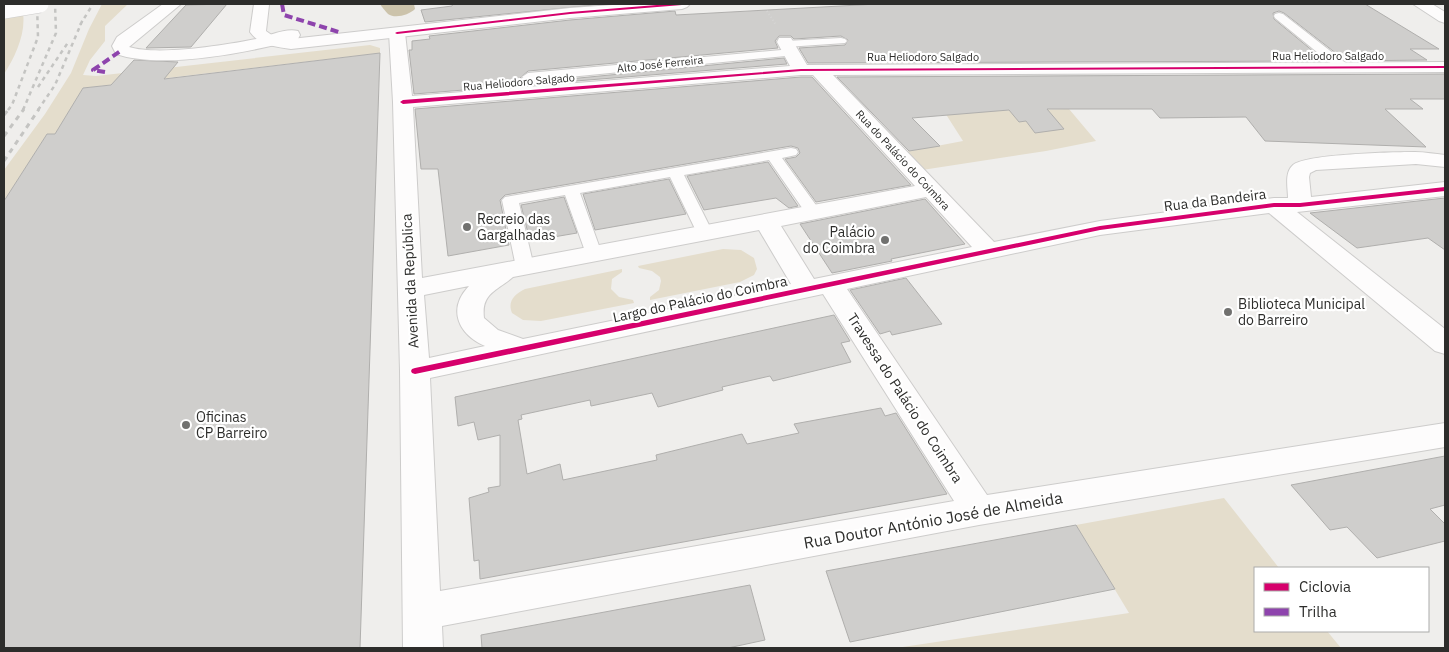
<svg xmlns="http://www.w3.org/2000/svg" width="1449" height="652" font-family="'IBM Plex Sans',sans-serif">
	<rect width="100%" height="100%" fill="#efeeec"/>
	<path fill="#e4ddcc" d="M4,4l19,9c3,21 -8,44 -19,61z
		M102,4h26l-23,22v15l-15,19 -7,15 13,1 274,-31 10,3v5l-297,35 -28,46h-8l-43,67v-31l41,-56 26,-41 18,-44z
		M940,105l38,6 91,-2 27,32 -50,10 -124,19 -17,-18 58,-11z
		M723,249l18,1 13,8 3,11 -3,6 -14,7 -90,18v-3l9,-7 2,-9 -1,-4 -8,-6 -13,-3 -1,-2z
		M622,269v3l-10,7 -1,10 8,8 14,3 1,3 -93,18 -18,-1 -11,-7c-5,-12 3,-19 13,-24z
		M1224,498l55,70h-24v63h72l14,17h-445l233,-35 -53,-88z"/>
	<path fill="#ccc3ab" d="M380,4h34l1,5c-6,6 -20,10 -27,5 -3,-3 -6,-7 -8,-10z"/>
	<path fill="#cfcecc" stroke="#b0afad" d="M227,4l-36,43 -45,1 40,-43z
		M453,4h151l-179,18 -4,-12 31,-4z
		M877,4h488l74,45h-29l17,11 -81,1 -62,-48 -5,-2 -6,2 1,6 51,42 -517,2 -9,-15 46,-3 3,-5 -7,-4 -47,3 -3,-3h-12l-4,5 3,7 -250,23 -8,7 8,5 256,-25 3,6 -373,30 -5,-44h3v-9l18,-2 -1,-3 141,-16 105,-9 1,4z
		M380,53l-20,595h-356v-447l43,-67h8l28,-46 28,-3 23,-25 44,2 -14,17z
		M1445,74v25h-35l13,10h-38l41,38 -161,-6 -19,-24 -86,1 -8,-9h-105l17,20 -29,4 -9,-12 -7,1 -10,-12 -97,8 28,28 -31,5 -72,-74z
		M801,77h11l99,108 -95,17 -31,-43 11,-2 4,-4 -2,-5 -7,-2 -286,49 -5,5 9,45 -61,11 -10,-87h-17l-6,-60z
		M768,162l30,44 -9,2 -13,-10 -72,12 -17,-34z
		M669,179l17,35 -91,16 -12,-36z
		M564,197l13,36 -47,8 -9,-36z
		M1445,198v52l-17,-12 -71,10 -47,-35z
		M925,199l40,45 -74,15 1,2 -60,12 -32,-49z
		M906,278l36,46 -50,11 -2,-4 -10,3 -30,-44z
		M834,315l16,26 -9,2 10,19 -78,19 -3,-5 -48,11 1,3 -65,17 -6,-14 -61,13 -1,-6 -69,15 1,4 -4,1 9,54 33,-10 3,16 94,-20 -1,-5 86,-21 5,10 52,-11 -5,-9 87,-16 4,8 11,-3 51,81 -467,85 -1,-19 -5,1 -5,-63 20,-6 -1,-4 12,-2v-51l-22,5 -4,-18 -16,4 -3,-29z
		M1445,456v49l-15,4 15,15v17l-68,17 -30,-31 -17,3 -39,-45z
		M1076,525l39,64 -265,53 -24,-71z
		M750,585l15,55 -37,8h-246l-1,-13z"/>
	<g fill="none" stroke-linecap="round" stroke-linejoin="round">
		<g stroke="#cdcccb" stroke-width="2">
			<path id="service" d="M1279,13l4,1 64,50 2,3 -2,3h-8l-64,-52 -1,-2 1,-2z
				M841,38l4,1 2,2 -2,2 -59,4 -6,-3 6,-3z
				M792,49l4,2 2,2 -2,2 -268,26 -6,-4 6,-4z
				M791,148l5,1 2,3 -2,3 -14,3 39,54 -2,3h-12l-38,-55 -85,15 29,58 -2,3h-12l-2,-3 -27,-56 -90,16 22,61 -2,4h-12l-2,-4 -21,-59 -46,8 15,64 -3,4 -6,1 -6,-1 -3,-4 -14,-67 3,-3z"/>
		</g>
		<g stroke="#cdcccb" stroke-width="2">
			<path id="minor" d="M163,4h18l-52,43c29,9 97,-2 127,-8 13,-3 29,-11 42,-8l2,4 -2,4c-47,13 -135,31 -182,15l-4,-8 5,-9z
				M397,28l6,2 2,3 7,63 378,-30 -13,-24 2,-4h12l16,27 638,-3v10l-612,3 161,167 106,-21 174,-23h14c0,-10 -4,-25 5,-33 12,-11 101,-13 122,-13 10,0 20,2 30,3v12l-29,-3 -100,6 -6,3 -1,4 2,20 134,-15v14l-148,16 148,117v25l-10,-3 -166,-138 -169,22 -253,54 140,206 458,-72v24l-466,78 -537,101 1,22h-40l-3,-277 -7,-269 -4,-69 2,-3zM801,75h12l102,111 -493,92 -9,-171zM926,197l46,50 -158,32 -33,-53zM759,230l32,54 -268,55 -25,-9 -14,-12c-3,-25 13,-27 29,-41zM469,286c-22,23 -11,48 16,60l-56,12 -5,-63zM823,294l131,207 -514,90 -10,-213z"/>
		</g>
		<g stroke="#cdcccb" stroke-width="2">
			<path id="tertiary" d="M254,4l15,1 -3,26 7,5 18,3 279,-31 57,-4h63l-3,3 -5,2 -112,9 -279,31c-16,-3 -31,-3 -41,-17z
				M1413,4h19l13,8v11l-6,-2z"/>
		</g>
		<path stroke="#d6d5d4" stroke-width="2" stroke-dasharray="1 2.5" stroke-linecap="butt" d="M767,11l9,14"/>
		<use href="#service" fill="#fdfcfc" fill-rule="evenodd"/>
		<use href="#minor" fill="#fdfcfc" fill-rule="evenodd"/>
		<use href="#tertiary" fill="#fdfcfc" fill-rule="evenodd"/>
		<path stroke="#c4c4c2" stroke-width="2.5" stroke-dasharray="4 4" stroke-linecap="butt" d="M80,25l13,-21
			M38,87l31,-46
			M8,110l4,-5 26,-68 -1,-33
			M23,110l33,-77 -1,-29
			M38,110l17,-25 28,-66"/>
		<path stroke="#c4c4c2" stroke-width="3" stroke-dasharray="5 5" stroke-linecap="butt" d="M4,115l5,-6
			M4,136l20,-27
			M4,161l35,-52"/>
		<g stroke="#cdcccb" stroke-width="18" stroke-linecap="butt">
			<path id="tertiary-bridge" d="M4,10l36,-6"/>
		</g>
		<use href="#tertiary-bridge" stroke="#fdfcfc" stroke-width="17"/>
		<path stroke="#8e44ad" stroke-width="4" stroke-dasharray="8 4" stroke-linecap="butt" d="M282,4l2,11 58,18
			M105,72l-12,-2 29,-20"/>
		<g stroke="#fff" stroke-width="3">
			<path id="cycleway" d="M669,4h15l-2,1 -112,9 -173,20 -2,-1 2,-1 173,-20z
				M1445,66v2l-644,3 -398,33 -3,-2 3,-2 398,-31z
				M1445,187v4l-145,16h-26l-174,23 -685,144 -3,-1 -1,-2 1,-2 3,-1 685,-142 174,-23h26z"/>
		</g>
		<use href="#cycleway" fill="#d6006c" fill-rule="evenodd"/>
	</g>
	<g fill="#71716f" stroke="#fff" stroke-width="2">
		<circle cx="467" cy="227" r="5"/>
		<circle cx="885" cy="240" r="5"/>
		<circle cx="1228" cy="312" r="5"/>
		<circle cx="186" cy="425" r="5"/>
	</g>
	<g text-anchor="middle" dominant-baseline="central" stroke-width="4.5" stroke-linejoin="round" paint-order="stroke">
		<g font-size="11" fill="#2d2d2b" stroke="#fff">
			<text x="1328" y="56">Rua Heliodoro Salgado</text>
			<text x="923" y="57">Rua Heliodoro Salgado</text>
			<text transform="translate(660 64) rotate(-6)">Alto José Ferreira</text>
			<text transform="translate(519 82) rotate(-5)">Rua Heliodoro Salgado</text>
			<text transform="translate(903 160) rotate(47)">Rua do Palácio do Coimbra</text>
		</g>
		<g font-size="14" fill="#2d2d2b" stroke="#fff">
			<text transform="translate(1215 200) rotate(-7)">Rua da Bandeira</text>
			<text transform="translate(410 281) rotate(-93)">Avenida da República</text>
			<text transform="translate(700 299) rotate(-12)">Largo do Palácio do Coimbra</text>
			<text transform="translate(905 398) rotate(57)">Travessa do Palácio do Coimbra</text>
		</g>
		<g font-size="14" fill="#2d2d2b" stroke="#fff" text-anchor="start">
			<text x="477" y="219">Recreio das<tspan x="477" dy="16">Gargalhadas</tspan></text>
			<text x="875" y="232" text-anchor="end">Palácio<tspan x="875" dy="16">do Coimbra</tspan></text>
			<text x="1238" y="304">Biblioteca Municipal<tspan x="1238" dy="16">do Barreiro</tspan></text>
			<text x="196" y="417">Oficinas<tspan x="196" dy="16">CP Barreiro</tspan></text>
		</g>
		<g font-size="16" fill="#2d2d2b" stroke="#fff">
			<text transform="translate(933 520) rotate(-10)">Rua Doutor António José de Almeida</text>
		</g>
	</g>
	<rect width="1449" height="652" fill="none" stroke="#2d2d2b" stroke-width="10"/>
	<rect x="1254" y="567" width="175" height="65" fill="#ffffff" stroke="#ababaa"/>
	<rect x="1264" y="583" width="25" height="8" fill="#d6006c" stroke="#ababaa"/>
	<text x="1299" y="592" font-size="15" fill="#2d2d2b">Ciclovia</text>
	<rect x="1264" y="608" width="25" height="8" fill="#8e44ad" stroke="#ababaa"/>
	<text x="1299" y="617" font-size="15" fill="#2d2d2b">Trilha</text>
</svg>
